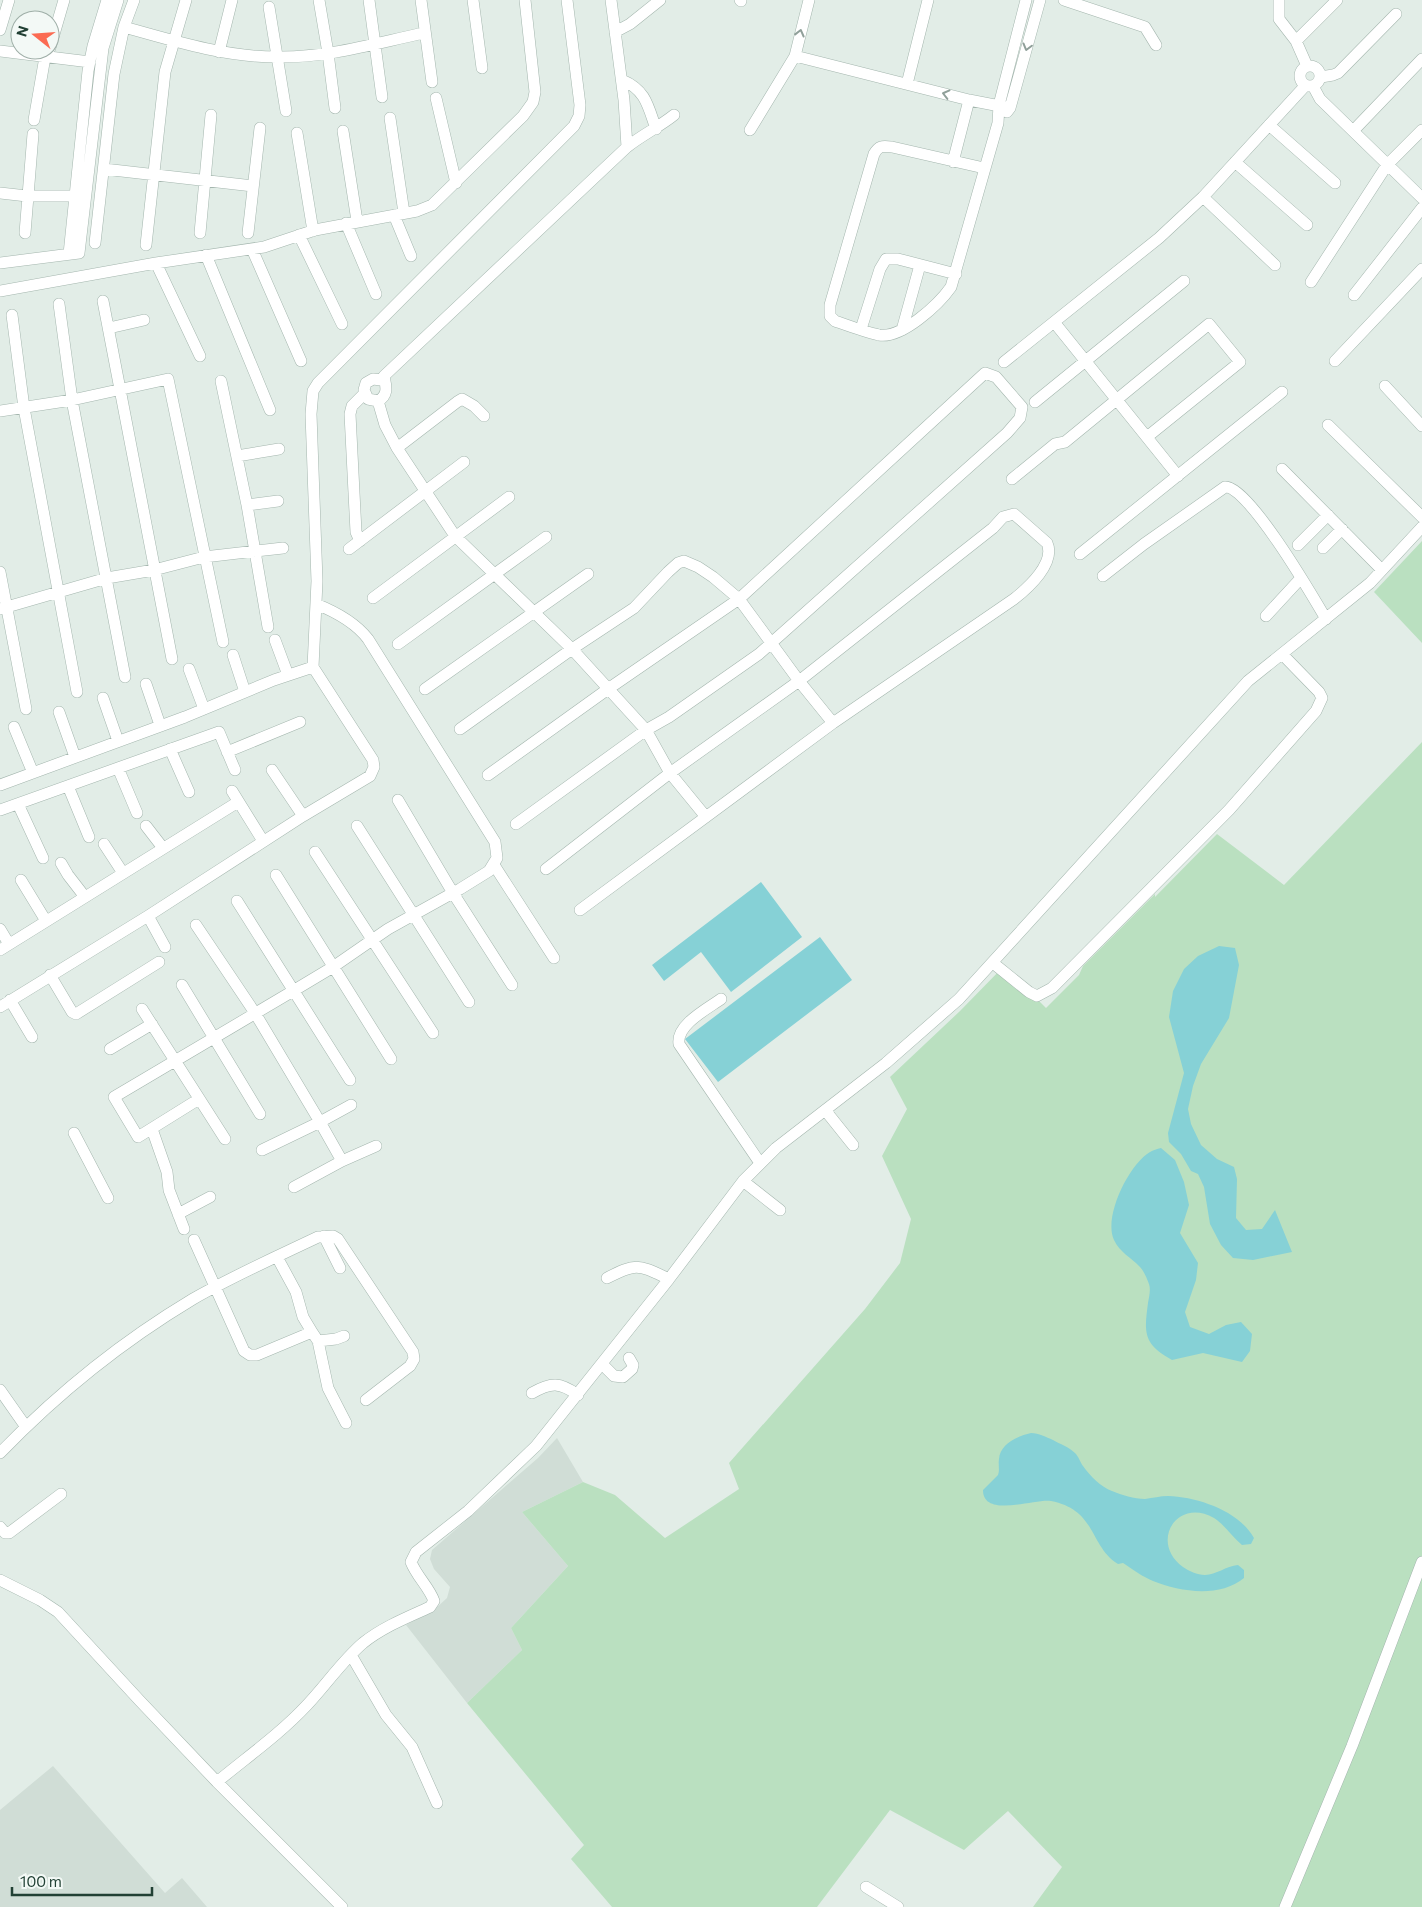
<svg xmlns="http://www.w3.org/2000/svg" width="1422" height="1907" font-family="Commissioner,sans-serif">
	<rect width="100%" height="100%" fill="#e2ede7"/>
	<path fill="#d0ddd6" d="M557,1438l26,44 -61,30 46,54 -57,62 11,22 -55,53 -61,-78 29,-16 12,-11 3,-11 -16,-18 -4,-10 2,-9 106,-92z
		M53,1766l112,127 17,-15 25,29h-207v-97z"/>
	<path fill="#bae0c0" d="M1422,541v102l-48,-51z
		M1422,742v1165h-389l29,-40 -54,-56 -44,39 -74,-40 -73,97h-205l-41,-48 13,-14 -117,-142 55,-53 -11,-22 57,-62 -46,-54 61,-30 32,13 50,43 74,-49 -10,-26 136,-154 35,-46 11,-44 -29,-63 25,-47 -17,-32 70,-66 44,-45 42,42 33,-33 4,-9 72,-72v3l62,-63 67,51z"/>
	<path fill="#86d1d6" d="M761,882l41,55 -71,55 -30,-40 -37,29 -12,-16z
		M820,937l32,43 -134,102 -33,-43z
		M1219,946l16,2 4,17 -10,53 -28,46 -8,22 -5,23 3,15 10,21 16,14 17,8 3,12 -1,39 10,12 16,-1 13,-19 17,42 -39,8 -20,-2 -12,-13 -11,-21 -6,-37 -6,-13 -7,-3 -10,-17 -12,-12 -1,-9 16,-60 -15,-56 4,-26 11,-22 14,-13z
		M1161,1148l14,12 9,22 5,23 -9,28 18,30 -2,17 -11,32 5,15 19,7 17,-9 15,-3 11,12 -2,17 -8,11 -39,-9 -31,7c-29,-16 -28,-27 -24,-57 1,-6 3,-13 1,-19 -2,-5 -5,-13 -9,-17 -9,-10 -20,-14 -26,-27 -11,-23 15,-76 36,-88 3,-2 7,-3 11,-4z
		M1031,1433c8,0 15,4 22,7 7,4 16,7 22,13 4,4 5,9 8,13 7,10 18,21 29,25 10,4 22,8 33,8 8,-1 15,-3 23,-3 30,1 71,15 86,42l-3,6 -9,1c-10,-8 -17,-20 -28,-27 -37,-21 -65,24 -31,49 6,4 14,8 22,8 11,0 21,-9 33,-10l6,5v8c-24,20 -64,14 -91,3 -10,-4 -21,-12 -30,-18l-5,1c-29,-18 -21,-54 -67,-63 -15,-3 -68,18 -68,-11l15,-15c2,-5 0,-10 1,-16 1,-15 19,-23 32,-26z"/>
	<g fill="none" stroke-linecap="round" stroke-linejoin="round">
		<g stroke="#a4b6ae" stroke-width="12">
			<path id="street" d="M319,0l9,53 7,55
				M369,0l13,97
				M421,0l11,82
				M473,0l9,68
				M740,0l1,1
				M809,0l-14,56 174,44 41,8
				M1064,0l81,27 11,18
				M1279,0v19l17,22 11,25
				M269,7l17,104
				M124,27c50,14 101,30 153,30 50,1 99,-14 147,-24
				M0,30l9,-30
				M615,32l15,-8 30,-24
				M1296,41l41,-41
				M50,48l14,-48
				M0,51l90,11
				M219,52l13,-52
				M1300 76a10 10 0 1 1 20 0a10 10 0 1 1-20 0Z
				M1321,77l12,-2 5,-2 58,-59
				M622,80c24,10 26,26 34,49
				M907,84l21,-84
				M1313,86l7,13 102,99
				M436,98l20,85
				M1007,112l3,-4 30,-108
				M390,118l14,95
				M34,120l11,-63
				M1269,125l66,58
				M750,130l45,-74
				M343,131l14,90
				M1353,131l69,-72
				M297,133l16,98
				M627,147c15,-12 32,-20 47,-32
				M953,162l16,-62
				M1235,162l72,63
				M984,168l-92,-21c-9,-1 -13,-2 -18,7l-44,151v11l5,5c14,5 30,11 44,14 23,4 60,-31 72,-48l47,-164 1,-18 27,-105
				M104,169l149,17
				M0,193l27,3h48
				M1203,197l72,68
				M394,215l17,41
				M346,223l30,71
				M25,233l8,-99
				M200,233l11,-118
				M248,233l12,-105
				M299,235l43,89
				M95,243l19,-169 10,-47 10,-27
				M146,245l19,-173 21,-72
				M252,249l49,112
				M69,254l19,-183 5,-25 14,-46
				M206,255l64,155
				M0,263l79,-10 24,-205 15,-48
				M156,263l44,93
				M1311,282l76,-117 35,-35
				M0,291l156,-28 108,-16 51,-17 102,-19 15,-6 91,-89 10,-14 2,-10 -10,-92
				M1354,295l68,-87
				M103,301l69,358
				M59,304l13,96 53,277
				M12,315l12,93 53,284
				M1054,322l124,154
				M109,328l35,-8
				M861,329l19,-60 6,-10h12l58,15
				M902,330l18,-65
				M1335,361l87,-92
				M1004,362l155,-124 44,-41 102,-111
				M384,376l243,-229 -3,-47 -13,-100
				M384,376c2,10 5,19 -6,25l-10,-2 -4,-9 2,-7 7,-4 8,1z
				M221,381l26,124 21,122
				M1385,386l37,40
				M378,401l7,24 12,23 58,88 117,113 74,81 24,43 36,44
				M1035,402l149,-121
				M0,411l72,-11 96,-21 55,263
				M1328,425l94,92
				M397,448l60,-46 5,-3 12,7 10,10
				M237,456l42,-7
				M1282,469l100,101
				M1012,479l43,-35 10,-2 144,-118 31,38 -93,75
				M247,505l31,-4
				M360,541l-4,-9 -6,-118 2,-8 12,-12
				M1298,545l30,-30
				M1323,548l19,-19
				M349,549l115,-87
				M1080,554l202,-162
				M0,572l26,137
				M1103,576l41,-32 81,-57c23,-2 88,110 101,132
				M373,598l136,-101
				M0,609l107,-31 47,-8 50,-13 79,-9
				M1266,616l35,-38
				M275,640l13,35
				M398,644l148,-107
				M233,655l12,37
				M189,669l15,40
				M146,684l14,41
				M425,689l163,-115
				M103,698l15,43
				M59,712l16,45
				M14,727l19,46
				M460,729l112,-80 62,-41 34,-36 10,-9 6,-2 14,6 15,10 26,22 60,82 34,42
				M170,749l19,43
				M227,752l73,-30
				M118,768l19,45
				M272,770l31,46
				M488,775l120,-86 131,-90 246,-226 11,4 26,30 -2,11 -13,15 -248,221 -90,63 -23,13 -130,94
				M0,785l185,-68 89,-37 39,-13
				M68,786l21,51
				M232,791l31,50
				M398,800l55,93 59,92
				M18,804l25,54
				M0,810l219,-78 16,38
				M146,826l17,22
				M357,826l112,176
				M104,844l19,29
				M315,852l118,181
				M61,863l7,12 17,22
				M494,865l60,93
				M546,869l124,-96 129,-92 194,-153 10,-11 11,-3 33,29c9,20 -19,45 -33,56l-181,124 -253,187
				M276,875l115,184
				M21,880l25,41
				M237,901l113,179
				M148,916l17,31
				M196,925l59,88 65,109 22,39
				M0,929l9,15
				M0,950l238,-148
				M993,963l36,29 8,4 15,-8 177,-178 87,-99 6,-13 -3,-6 -37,-38
				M50,975l22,37 4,2 83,-52
				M182,985l78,129
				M721,999c-14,10 -45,26 -42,45l81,119
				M10,1000l22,37
				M0,1007l148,-91 155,-100 67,-40 4,-9 -1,-7 -60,-93 4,-86 -6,-167 2,-23 5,-8 256,-257 5,-10 1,-11 -13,-105
				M142,1009l83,130
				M110,1049l42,-25
				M199,1099l-61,38 -24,-40 179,-106 40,-24 55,-38 72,-40 29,-18 8,-13 -2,-16 -127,-203c-13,-17 -32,-27 -52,-35
				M825,1110l28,35
				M152,1129l15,43 2,18 15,39
				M74,1133l34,65
				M262,1150l58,-28 31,-17
				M743,1181l37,29
				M294,1187l48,-26 34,-15
				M178,1214l32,-17
				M324,1236l16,32
				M194,1240l50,111 6,4h7l55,-23 6,9 10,47 18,35
				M277,1257l19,35 7,25 9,15
				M607,1278c30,-16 32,-13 62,1
				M318,1341l18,-2 8,-3
				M602,1364l12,12 9,1 9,-8 1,-4 -4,-7
				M0,1390l26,37
				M532,1393c19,-11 28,-11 46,2
				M0,1453c56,-58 123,-112 193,-154 40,-23 83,-42 125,-62l15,-1 5,3 75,113 1,7 -4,7 -44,34
				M0,1527l5,6h4l52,-39
				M0,1580l40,20 18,12 82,89 77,81 125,125
				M351,1655l35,60 26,32 25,56
				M217,1782c30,-25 63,-48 90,-77 19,-20 35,-44 56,-62 20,-16 45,-26 67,-36l4,-6c-5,-14 -17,-24 -23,-39l5,-10 52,-41 68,-65 133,-167 74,-98 33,-33 110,-85 73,-64 289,-318 122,-98 52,-56
				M866,1887l32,20
				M1285,1907l67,-161 70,-184"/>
		</g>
		<use href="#street" stroke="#fff" stroke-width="11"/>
	</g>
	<defs><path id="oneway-chevron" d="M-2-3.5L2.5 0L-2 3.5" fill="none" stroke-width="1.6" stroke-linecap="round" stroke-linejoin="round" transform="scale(1.25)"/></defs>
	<g stroke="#90a09a">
		<use href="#oneway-chevron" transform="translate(800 33) rotate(-76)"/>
		<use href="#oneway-chevron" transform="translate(1027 47) rotate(105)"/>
		<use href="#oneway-chevron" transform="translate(946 94) rotate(-166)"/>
	</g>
	<g transform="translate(35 35) rotate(287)"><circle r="24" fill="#f3f9f6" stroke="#9fafa8"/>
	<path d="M0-4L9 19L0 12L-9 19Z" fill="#fb6b52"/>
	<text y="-8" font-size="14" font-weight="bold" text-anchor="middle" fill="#214034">N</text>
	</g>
	<path d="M12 1887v8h140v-8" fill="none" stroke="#214034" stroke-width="2.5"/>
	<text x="20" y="1887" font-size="15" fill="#214034" stroke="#f3f9f6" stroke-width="4" paint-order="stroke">100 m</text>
</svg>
